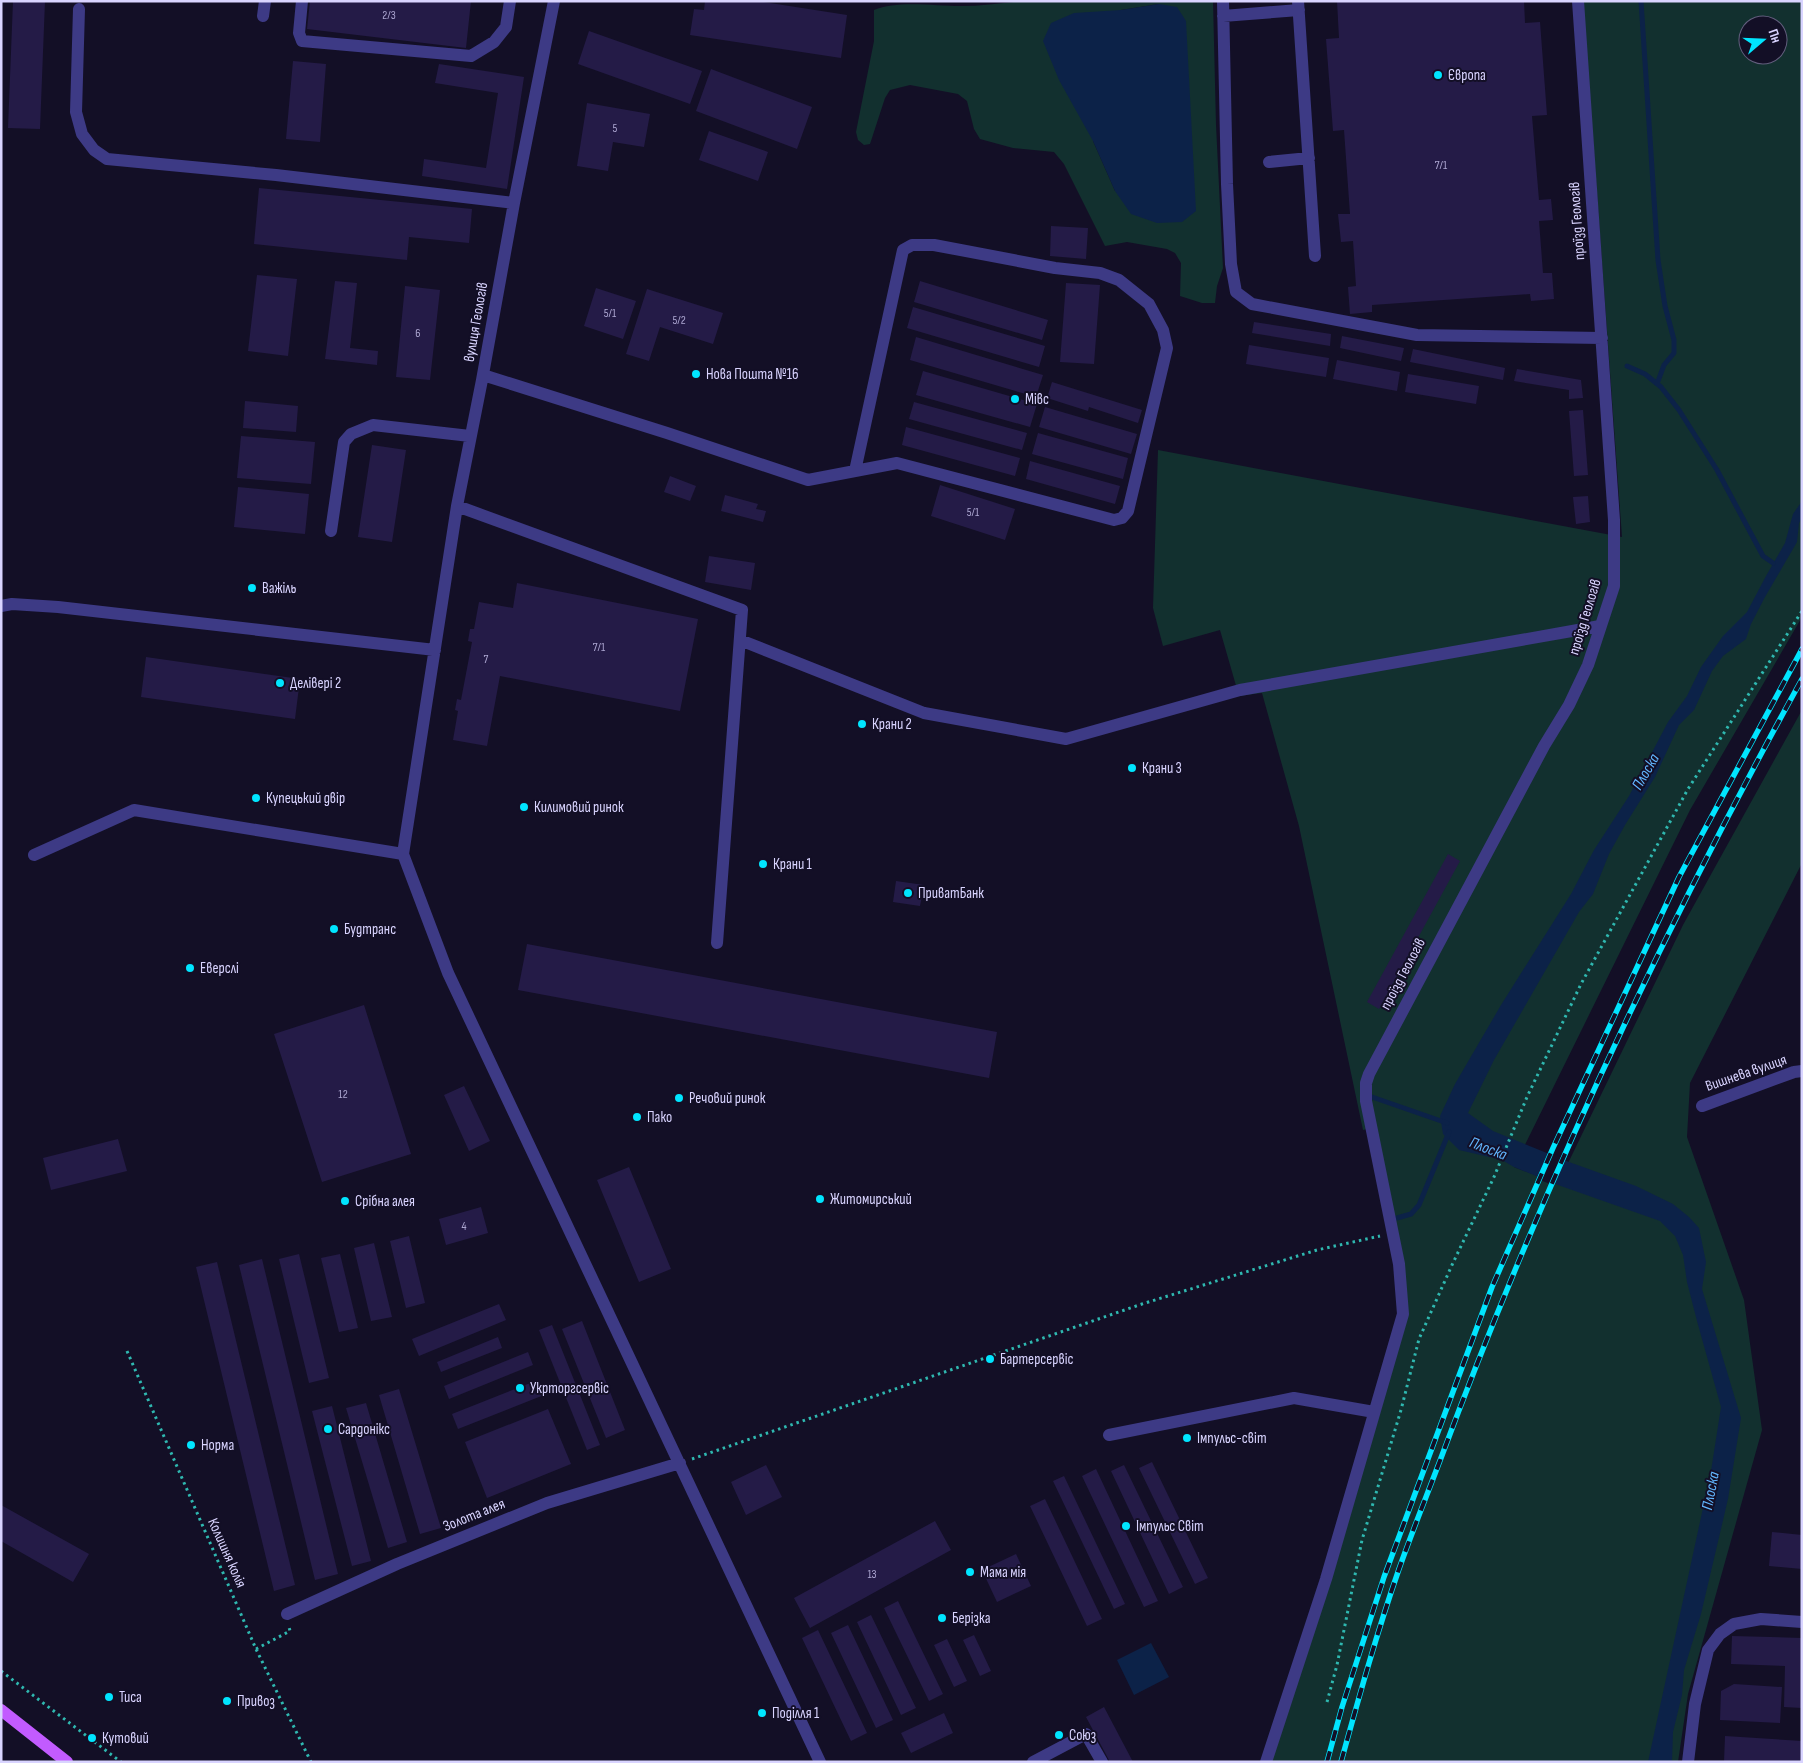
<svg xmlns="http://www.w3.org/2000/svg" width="1803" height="1763" font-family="'Sofia Sans Condensed',sans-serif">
	<rect width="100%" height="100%" fill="#130f26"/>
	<path fill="#12302f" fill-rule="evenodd" d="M1022,1h191l3,124 7,143 -6,18 -2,17h-13l-22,-7 1,-33 -6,-10 -8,-4 -40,-7 -22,4 -41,-82 -10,-12 -41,-4 -33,-9 -6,-10 -7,-28 -9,-7 -48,-9 -20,5 -5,8 -15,46 -6,1 -6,-5 -2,-8 18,-91v-31c23,-10 60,-4 87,-4 20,0 41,-3 61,-5zM1159,4l-44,187 -22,-50 28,-131z
		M1583,1h219v616l-112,193 -176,357 44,17 125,-259 119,-215v153l-112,220 -3,54 57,163 18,130 -74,264 -10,68h-412l137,-448 -32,-186 -8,2 -64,-304 -37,-133 -23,3 -19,-66 -57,16 -10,-38 5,-158 464,87zM1748,25h30v30h-30z"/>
	<path fill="#0c2248" d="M1159,4l18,3 9,14 10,190 -14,11 -25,1 -26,-9 -16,-23 -22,-50 -34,-61 -16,-39 8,-18 23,-10 47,-3z
		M1802,501v17l-3,5 -2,19 -32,55 -14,27 -5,15 -23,17 -11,15 -18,39 -15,15 -24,52 -30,48 -16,29 -16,40 -14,18 -85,148 -26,53 25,18 76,31 67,24 37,18 16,13 10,11 7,34 -4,27 39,129 -13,81 -27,115 -17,56 -2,25 -9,37 -1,30h-24l63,-291 10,-64 -24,-86 -10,-39 -4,-27 -8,-19 -15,-15 -102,-36 -44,-18 -12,-7 -43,-10 -16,-16 -3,-18 15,-32 46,-79 70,-111 23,-44 35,-54 39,-74 19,-26 14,-29 22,-31 24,-24 19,-36 19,-33 8,-29z
		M1151,1643l18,34 -35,18 -17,-35z"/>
	<path fill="#130f26" d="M1551,1152l11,5 -12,27 -10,-4z"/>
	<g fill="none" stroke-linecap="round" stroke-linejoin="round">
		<path stroke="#0c2248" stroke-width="5" d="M1641,1l17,259 7,46 9,34v13l-10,12 -7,19
			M1627,366l18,8 16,13 18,23 38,60 46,86 10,7
			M1372,1097l75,26
			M1397,1218l14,-4 8,-9 30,-73"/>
	</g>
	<path fill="#241b47" d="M13,1h32l-5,128 -32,-1z
		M310,1h161l-5,47 -159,-19z
		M705,1h53l89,14 -6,43 -151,-23 4,-26 10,1z
		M1337,1h187l1,22 15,-1 7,93 -15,1 7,84 12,-1 2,21 -14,1 4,52h9l2,26 -23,2 -1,-7 -158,11v7l-22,2 -2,-27 8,-1 -3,-45 -12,1 -3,-28h12l-6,-84 -11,1 -7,-92 13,-1z
		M589,31l113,40 -12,33 -112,-40z
		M293,61l33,3 -6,78 -34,-3z
		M439,64l85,13 -17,112 -85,-13 2,-17 62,9 12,-75 -63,-10z
		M711,69l101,38 -15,42 -101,-38z
		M587,103l63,11 -6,33 -31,-5 -5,29 -31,-5z
		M709,131l59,21 -10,29 -59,-21z
		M259,188l213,21 -3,34 -60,-6 -2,23 -153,-16z
		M1051,226l37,2 -2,31 -36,-3z
		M257,275l40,4 -9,77 -40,-5z
		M335,281l22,2 -7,65 28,3 -1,14 -52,-6z
		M920,281l128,39 -6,20 -128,-38z
		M1066,283l34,2 -6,79 -34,-2z
		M405,286l35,4 -10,90 -34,-3z
		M596,288l40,13 -13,38 -39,-13z
		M647,289l76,24 -10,31 -53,-17 -11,34 -23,-7z
		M913,307l132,39 -6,21 -132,-39z
		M1254,322l77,12 -1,12 -78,-13z
		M1342,336l62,12 -3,13 -61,-13z
		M916,337l127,38 -7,22 -126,-37z
		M1249,345l80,13 -3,19 -80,-13z
		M1413,349l92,19 -2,12 -93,-18z
		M1337,360l63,12 -3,19 -64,-12z
		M1517,369l64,11 2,18 -14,1v-9l-55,-9z
		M923,371l114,33 -7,23 -114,-32z
		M1408,374l71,12 -3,18 -71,-12z
		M1052,382l90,28 -4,13 -49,-16 -1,4 -41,-13z
		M245,401l53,5 -2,26 -53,-4z
		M914,402l113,31 -5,17 -113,-31z
		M1045,407l92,27 -6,20 -92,-27z
		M1583,410l5,65 -14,1 -5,-65z
		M906,427l114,31 -5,18 -113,-31z
		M1038,433l90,25 -5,21 -91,-25z
		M241,436l74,6 -4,42 -74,-6z
		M372,445l34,5 -14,92 -34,-5z
		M1030,461l90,25 -5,18 -89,-25z
		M670,476l26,10 -6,15 -26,-9z
		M940,485l75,24 -10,31 -74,-24z
		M238,487l71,7 -4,40 -71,-7z
		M725,495l33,9 -2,5 10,2 -3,11 -42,-11z
		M1588,496l2,26 -14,2 -3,-27z
		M709,556l46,7 -4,27 -46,-8z
		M517,583l181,36 -18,92 -180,-35 -13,70 -34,-6 5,-29 -3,-1 2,-11 4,1 11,-58 -4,-1 2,-12h4l5,-27 34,6z
		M146,657l154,22 -5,40 -154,-22z
		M1448,854l12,7 -81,148 -12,-7z
		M896,881l28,4 -4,21 -27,-4z
		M527,944l470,88 -8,46 -471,-88z
		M364,1005l47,149 -89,28 -48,-148z
		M464,1086l26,55 -21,10 -25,-56z
		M118,1139l9,32 -76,19 -8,-32z
		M629,1167l42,102 -32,13 -42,-102z
		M481,1207l7,26 -42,12 -7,-26z
		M409,1236l16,67 -19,5 -16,-67z
		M374,1243l18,74 -21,4 -17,-73z
		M299,1254l30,124 -20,5 -30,-124z
		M340,1254l18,74 -19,4 -18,-74z
		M262,1259l76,315 -23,6 -76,-315z
		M217,1262l78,323 -21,6 -78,-324z
		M499,1304l7,16 -87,36 -7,-17z
		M582,1321l43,109 -19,8 -44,-109z
		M552,1325l48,120 -13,5 -48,-120z
		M498,1337l4,11 -61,24 -4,-10z
		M528,1352l5,13 -84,34 -5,-13z
		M538,1380l6,15 -86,34 -6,-15z
		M399,1389l42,139 -21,6 -41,-139z
		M366,1403l41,139 -19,6 -42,-140z
		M332,1406l39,155 -19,5 -40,-155z
		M548,1409l23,55 -84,34 -22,-56z
		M1152,1462l56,116 -13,6 -56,-116z
		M766,1465l16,32 -36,18 -15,-33z
		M1124,1465l59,122 -14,7 -58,-123z
		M1096,1469l62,132 -14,6 -62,-131z
		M1064,1476l61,128 -11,5 -61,-128z
		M1045,1499l57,120 -15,7 -57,-120z
		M1,1505l88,49 -16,28 -72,-41z
		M935,1521l16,29 -141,78 -16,-30z
		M1772,1532l30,3v34l-33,-3z
		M1016,1554l15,32 -34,16 -15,-32z
		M898,1601l45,93 -14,7 -45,-93z
		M871,1615l45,93 -15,7 -44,-93z
		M848,1625l45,95 -17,8 -45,-95z
		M818,1630l49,103 -16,8 -49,-103z
		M974,1635l17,36 -11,5 -17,-36z
		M1732,1636l70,2v70l-18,-1 1,-41 -54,-2z
		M947,1639l20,42 -13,6 -20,-42z
		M1734,1684l48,3 -2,36 -60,-3 1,-29z
		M1104,1707l29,55h-23l-24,-45z
		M944,1713l9,20 -42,20 -10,-20z
		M1725,1736l77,5v21h-78z"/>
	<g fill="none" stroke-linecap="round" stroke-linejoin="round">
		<path stroke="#2fb8b0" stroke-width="3" stroke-dasharray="2.5 4" stroke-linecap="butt" d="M127,1351l129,298 55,113
			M692,1459l450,-155 175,-54 63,-14
			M256,1649l34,-18 -1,-4
			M1,1671l120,91
			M1327,1702l10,-37 25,-125 39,-130 18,-71 33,-74 42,-88 33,-80 54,-113 107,-195 114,-178"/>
		<path stroke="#3d3a85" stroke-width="12" d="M302,1l-3,32 3,8 169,15 23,-14 12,-15 4,-26
			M554,1l-40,202 -32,177 -25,126 -54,348 45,119 372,789
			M1223,1l4,183 4,80 5,28 16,12 165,31 185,3
			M1298,1l17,255
			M79,9l-3,103 6,22 12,16 13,9 169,16 238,28
			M263,16l2,-15
			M1223,16l76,-6
			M1269,162l40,-4
			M483,375l184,58 141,47 89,-17 217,57 8,-2 6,-7 39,-163 -4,-18 -14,-26 -30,-24 -19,-7 -45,-5 -121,-23h-22l-9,5 -48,221
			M457,506l285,104 -25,333
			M331,531l13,-89 7,-8 22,-9 97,11
			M1,606l11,-2 46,3 377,43
			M740,640l184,73 142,26 174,-49 360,-64
			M34,855l100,-45 269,44
			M1702,1106l92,-34 8,-1
			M1109,1435l185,-37 80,14
			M287,1614l110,-50 150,-61 133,-40
			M1033,1762l53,-28 16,28
			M1266,1762l60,-183 77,-265 -4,-50 -33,-163v-18l3,-9 175,-328 25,-41 19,-40 26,-79v-66l-36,-519
			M1688,1762l7,-58 13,-54 12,-16 14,-10 27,-5 41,3"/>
		<path stroke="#c25bff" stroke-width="12" d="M1,1710l66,52"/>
		<g stroke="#00e5ff" stroke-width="5.5">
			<path id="rail" d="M1327,1762l15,-55 42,-130 108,-290 61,-139 126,-271 123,-228
				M1341,1762c18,-65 36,-130 58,-193 13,-37 28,-74 42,-111 100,-269 222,-528 361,-779"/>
		</g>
		<use href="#rail" stroke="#130f26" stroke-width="4" stroke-dasharray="11" stroke-linecap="butt"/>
	</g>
	<g fill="#00e5ff" stroke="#130f26" stroke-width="2">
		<circle cx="1438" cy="75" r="5"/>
		<circle cx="696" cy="374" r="5"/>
		<circle cx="1015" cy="399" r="5"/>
		<circle cx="252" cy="588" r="5"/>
		<circle cx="280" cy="683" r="5"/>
		<circle cx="862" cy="724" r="5"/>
		<circle cx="1132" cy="768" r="5"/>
		<circle cx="256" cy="798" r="5"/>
		<circle cx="524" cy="807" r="5"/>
		<circle cx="763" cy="864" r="5"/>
		<circle cx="908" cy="893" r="5"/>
		<circle cx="334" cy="929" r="5"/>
		<circle cx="190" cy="968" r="5"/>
		<circle cx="679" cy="1098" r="5"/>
		<circle cx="637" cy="1117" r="5"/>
		<circle cx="820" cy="1199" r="5"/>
		<circle cx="345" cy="1201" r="5"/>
		<circle cx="990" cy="1359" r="5"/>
		<circle cx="520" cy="1388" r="5"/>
		<circle cx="328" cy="1429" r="5"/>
		<circle cx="1187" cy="1438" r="5"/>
		<circle cx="191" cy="1445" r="5"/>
		<circle cx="1126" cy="1526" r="5"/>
		<circle cx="970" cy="1572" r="5"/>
		<circle cx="942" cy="1618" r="5"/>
		<circle cx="109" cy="1697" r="5"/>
		<circle cx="227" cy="1701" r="5"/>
		<circle cx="762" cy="1713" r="5"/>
		<circle cx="1059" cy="1735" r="5"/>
		<circle cx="92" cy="1738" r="5"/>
	</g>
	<g text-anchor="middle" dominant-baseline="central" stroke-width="4" stroke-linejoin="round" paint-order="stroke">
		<g font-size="12" fill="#aca6d1">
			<text x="389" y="15">2/3</text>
			<text x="615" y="128">5</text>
			<text x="1441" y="165">7/1</text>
			<text x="610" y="313">5/1</text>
			<text x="679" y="320">5/2</text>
			<text x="418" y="333">6</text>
			<text x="973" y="512">5/1</text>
			<text x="599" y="647">7/1</text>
			<text x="486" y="659">7</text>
			<text x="343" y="1094">12</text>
			<text x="464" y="1226">4</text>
			<text x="872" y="1574">13</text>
		</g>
		<g font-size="15" fill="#d9d4ff" stroke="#130f26" text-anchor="start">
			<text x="1448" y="75">Європа</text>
			<text x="706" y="374">Нова Пошта №16</text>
			<text x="1025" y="399">Мівс</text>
			<text x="262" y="588">Важіль</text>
			<text x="290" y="683">Делівері 2</text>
			<text x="872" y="724">Крани 2</text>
			<text x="1142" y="768">Крани 3</text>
			<text x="266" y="798">Купецький двір</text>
			<text x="534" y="807">Килимовий ринок</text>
			<text x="773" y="864">Крани 1</text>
			<text x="918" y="893">ПриватБанк</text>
			<text x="344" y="929">Будтранс</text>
			<text x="200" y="968">Еверслі</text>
			<text x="689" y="1098">Речовий ринок</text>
			<text x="647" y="1117">Пако</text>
			<text x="830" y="1199">Житомирський</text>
			<text x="355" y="1201">Срібна алея</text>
			<text x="1000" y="1359">Бартерсервіс</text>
			<text x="530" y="1388">Укрторгсервіс</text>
			<text x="338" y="1429">Сардонікс</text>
			<text x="1197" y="1438">Імпульс-світ</text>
			<text x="201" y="1445">Норма</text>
			<text x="1136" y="1526">Імпульс Світ</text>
			<text x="980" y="1572">Мама мія</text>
			<text x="952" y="1618">Берізка</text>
			<text x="119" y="1697">Тиса</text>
			<text x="237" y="1701">Привоз</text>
			<text x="772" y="1713">Поділля 1</text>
			<text x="1069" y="1735">Союз</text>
			<text x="102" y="1738">Кутовий</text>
		</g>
		<g font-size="15" fill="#d9d4ff" stroke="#130f26">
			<text transform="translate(1577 221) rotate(-94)">проїзд Геологів</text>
			<text transform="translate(476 322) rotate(-80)">вулиця Геологів</text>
			<text transform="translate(1585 617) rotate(-73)">проїзд Геологів</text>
			<text transform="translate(1403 974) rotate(-62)">проїзд Геологів</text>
			<text transform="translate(1746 1073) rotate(-19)">Вишнева вулиця</text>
			<text transform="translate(474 1515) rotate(-22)">Золота алея</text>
			<text transform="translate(227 1553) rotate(66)">Колишня колія</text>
		</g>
		<g font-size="16" font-style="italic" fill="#62b6ff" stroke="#130f26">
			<text transform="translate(1646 772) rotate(-60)">Плоска</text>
			<text transform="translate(1488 1149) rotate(21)">Плоска</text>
			<text transform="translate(1711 1491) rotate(-79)">Плоска</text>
		</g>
	</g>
	<rect width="1803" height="1763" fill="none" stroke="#d9d4ff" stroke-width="5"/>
	<g transform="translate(1763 40) rotate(71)"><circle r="24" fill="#130f26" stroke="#625e7d"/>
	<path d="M0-4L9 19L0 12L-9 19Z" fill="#00e5ff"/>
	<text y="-8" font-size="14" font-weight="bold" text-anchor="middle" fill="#d9d4ff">Пн</text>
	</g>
</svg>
